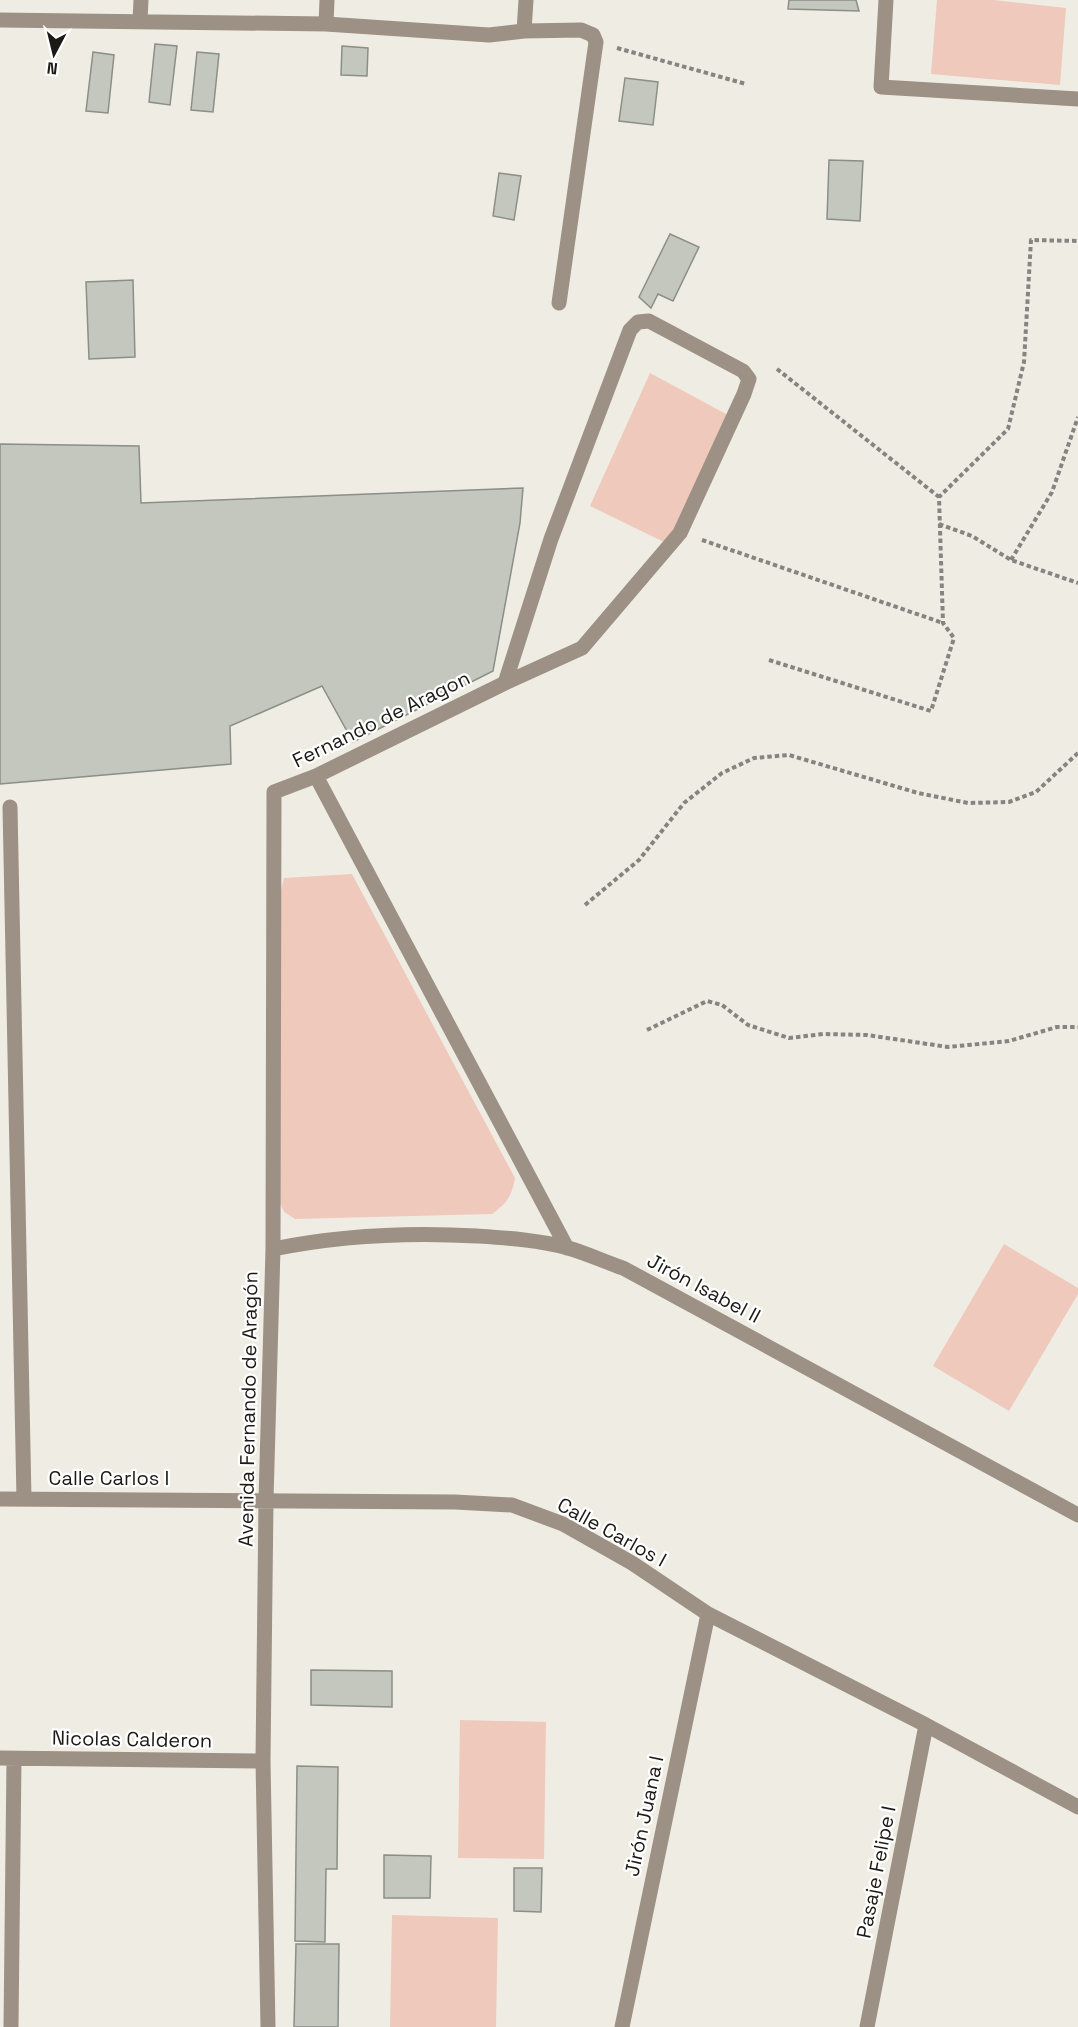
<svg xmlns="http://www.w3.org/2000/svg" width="1078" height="2027" font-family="'Space Grotesk',sans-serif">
	<rect width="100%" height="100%" fill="#efede3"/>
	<path fill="#efc9bb" d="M937,0h57l72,8 -6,77 -129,-11z
		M650,373l78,42 -60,129 -78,-38z
		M352,874l163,304c-3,18 -8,25 -23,36l-197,5 -11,-7 -4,-9 -2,-300 6,-25z
		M1004,1244l74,44v6l-69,117 -76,-45z
		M460,1720l86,2 -2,137 -86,-1z
		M392,1915l106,3 -2,109h-106z"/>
	<path fill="#c3c7be" stroke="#8b8f86" stroke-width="1.5" d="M789,0h67l3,11 -71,-2z
		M155,44l22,2 -7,59 -21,-3z
		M342,46l26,2 -1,28 -26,-1z
		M93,52l21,3 -6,58 -22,-2z
		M197,52l22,2 -6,58 -22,-2z
		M625,78l33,4 -5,43 -34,-4z
		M829,160l34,1 -3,60 -33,-2z
		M499,173l22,3 -7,44 -21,-4z
		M670,234l29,13 -26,54 -15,-7 -7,14 -12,-11z
		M133,280l2,77 -46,2 -3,-77z
		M0,444l139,2 2,57 382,-15 -3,35 -27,148 -140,71 -31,-56 -92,40 1,38 -231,20z
		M311,1670l81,1v36l-81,-2z
		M297,1766l41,1 -1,102h-11l-1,73 -30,-1z
		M384,1855l47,1 -1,42h-46z
		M514,1868h28l-1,44 -27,-1z
		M296,1944h43l-1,83h-44z"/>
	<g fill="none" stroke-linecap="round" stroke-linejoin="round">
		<path stroke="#86847e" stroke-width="4" stroke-dasharray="4.5 3" stroke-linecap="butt" d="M617,48l129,36
			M777,369l162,128
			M939,524l33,12 39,24 67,23
			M702,540l241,83
			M1011,560l41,-68 26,-75
			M769,660l162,51 23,-73 -11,-15 -4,-126 69,-68 16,-67 7,-122 47,1
			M585,905l54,-45 45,-57 38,-30 32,-15 35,-3 129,38 50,10 41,-1 27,-10 42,-39
			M647,1030l60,-29 15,4 26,20 41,13 34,-4 44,1 81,12 61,-6 48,-14h21"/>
		<path stroke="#9d9185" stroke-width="15" d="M886,0l-5,87 197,12
			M0,20l326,4 163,11 35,-4 57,-1 12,5 3,7 -37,261
			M140,21l1,-21
			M326,24l1,-24
			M524,31l2,-31
			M316,776l251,472
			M10,807l14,692
			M273,1249c69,-14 134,-17 204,-13 30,2 62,4 91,12 18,5 37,14 55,20l455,247
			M0,1499l455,3 57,3 51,19 69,39 76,51 218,111 152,82
			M0,1758l263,3
			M11,2027l3,-268
			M268,2027l-5,-266 3,-261 7,-251 1,-457 42,-16 189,-93 77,-35 98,-115 64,-139 5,-15 -6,-8 -94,-50 -11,1 -8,8 -79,209 -46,144
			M622,2027l86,-413
			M867,2027l59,-302"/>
	</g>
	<g text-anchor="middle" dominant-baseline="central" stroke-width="4.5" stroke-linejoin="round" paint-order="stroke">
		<g font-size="20" fill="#1b1a17" stroke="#fff">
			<text transform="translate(381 719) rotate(-26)">Fernando de Aragon</text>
			<text transform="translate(704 1288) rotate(28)">Jirón Isabel II</text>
			<text transform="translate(248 1409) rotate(-89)">Avenida Fernando de Aragón</text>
			<text x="109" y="1478">Calle Carlos I</text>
			<text transform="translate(612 1532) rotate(29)">Calle Carlos I</text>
			<text transform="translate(132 1739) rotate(1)">Nicolas Calderon</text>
			<text transform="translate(644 1816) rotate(-78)">Jirón Juana I</text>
			<text transform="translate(876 1872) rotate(-79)">Pasaje Felipe I</text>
		</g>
	</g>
	<g transform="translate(54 54) rotate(187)" stroke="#ffffff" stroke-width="4.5" paint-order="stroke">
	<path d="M0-4.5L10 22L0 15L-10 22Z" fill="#1b1a17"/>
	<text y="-9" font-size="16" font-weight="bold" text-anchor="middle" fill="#1b1a17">N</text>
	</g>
</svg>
